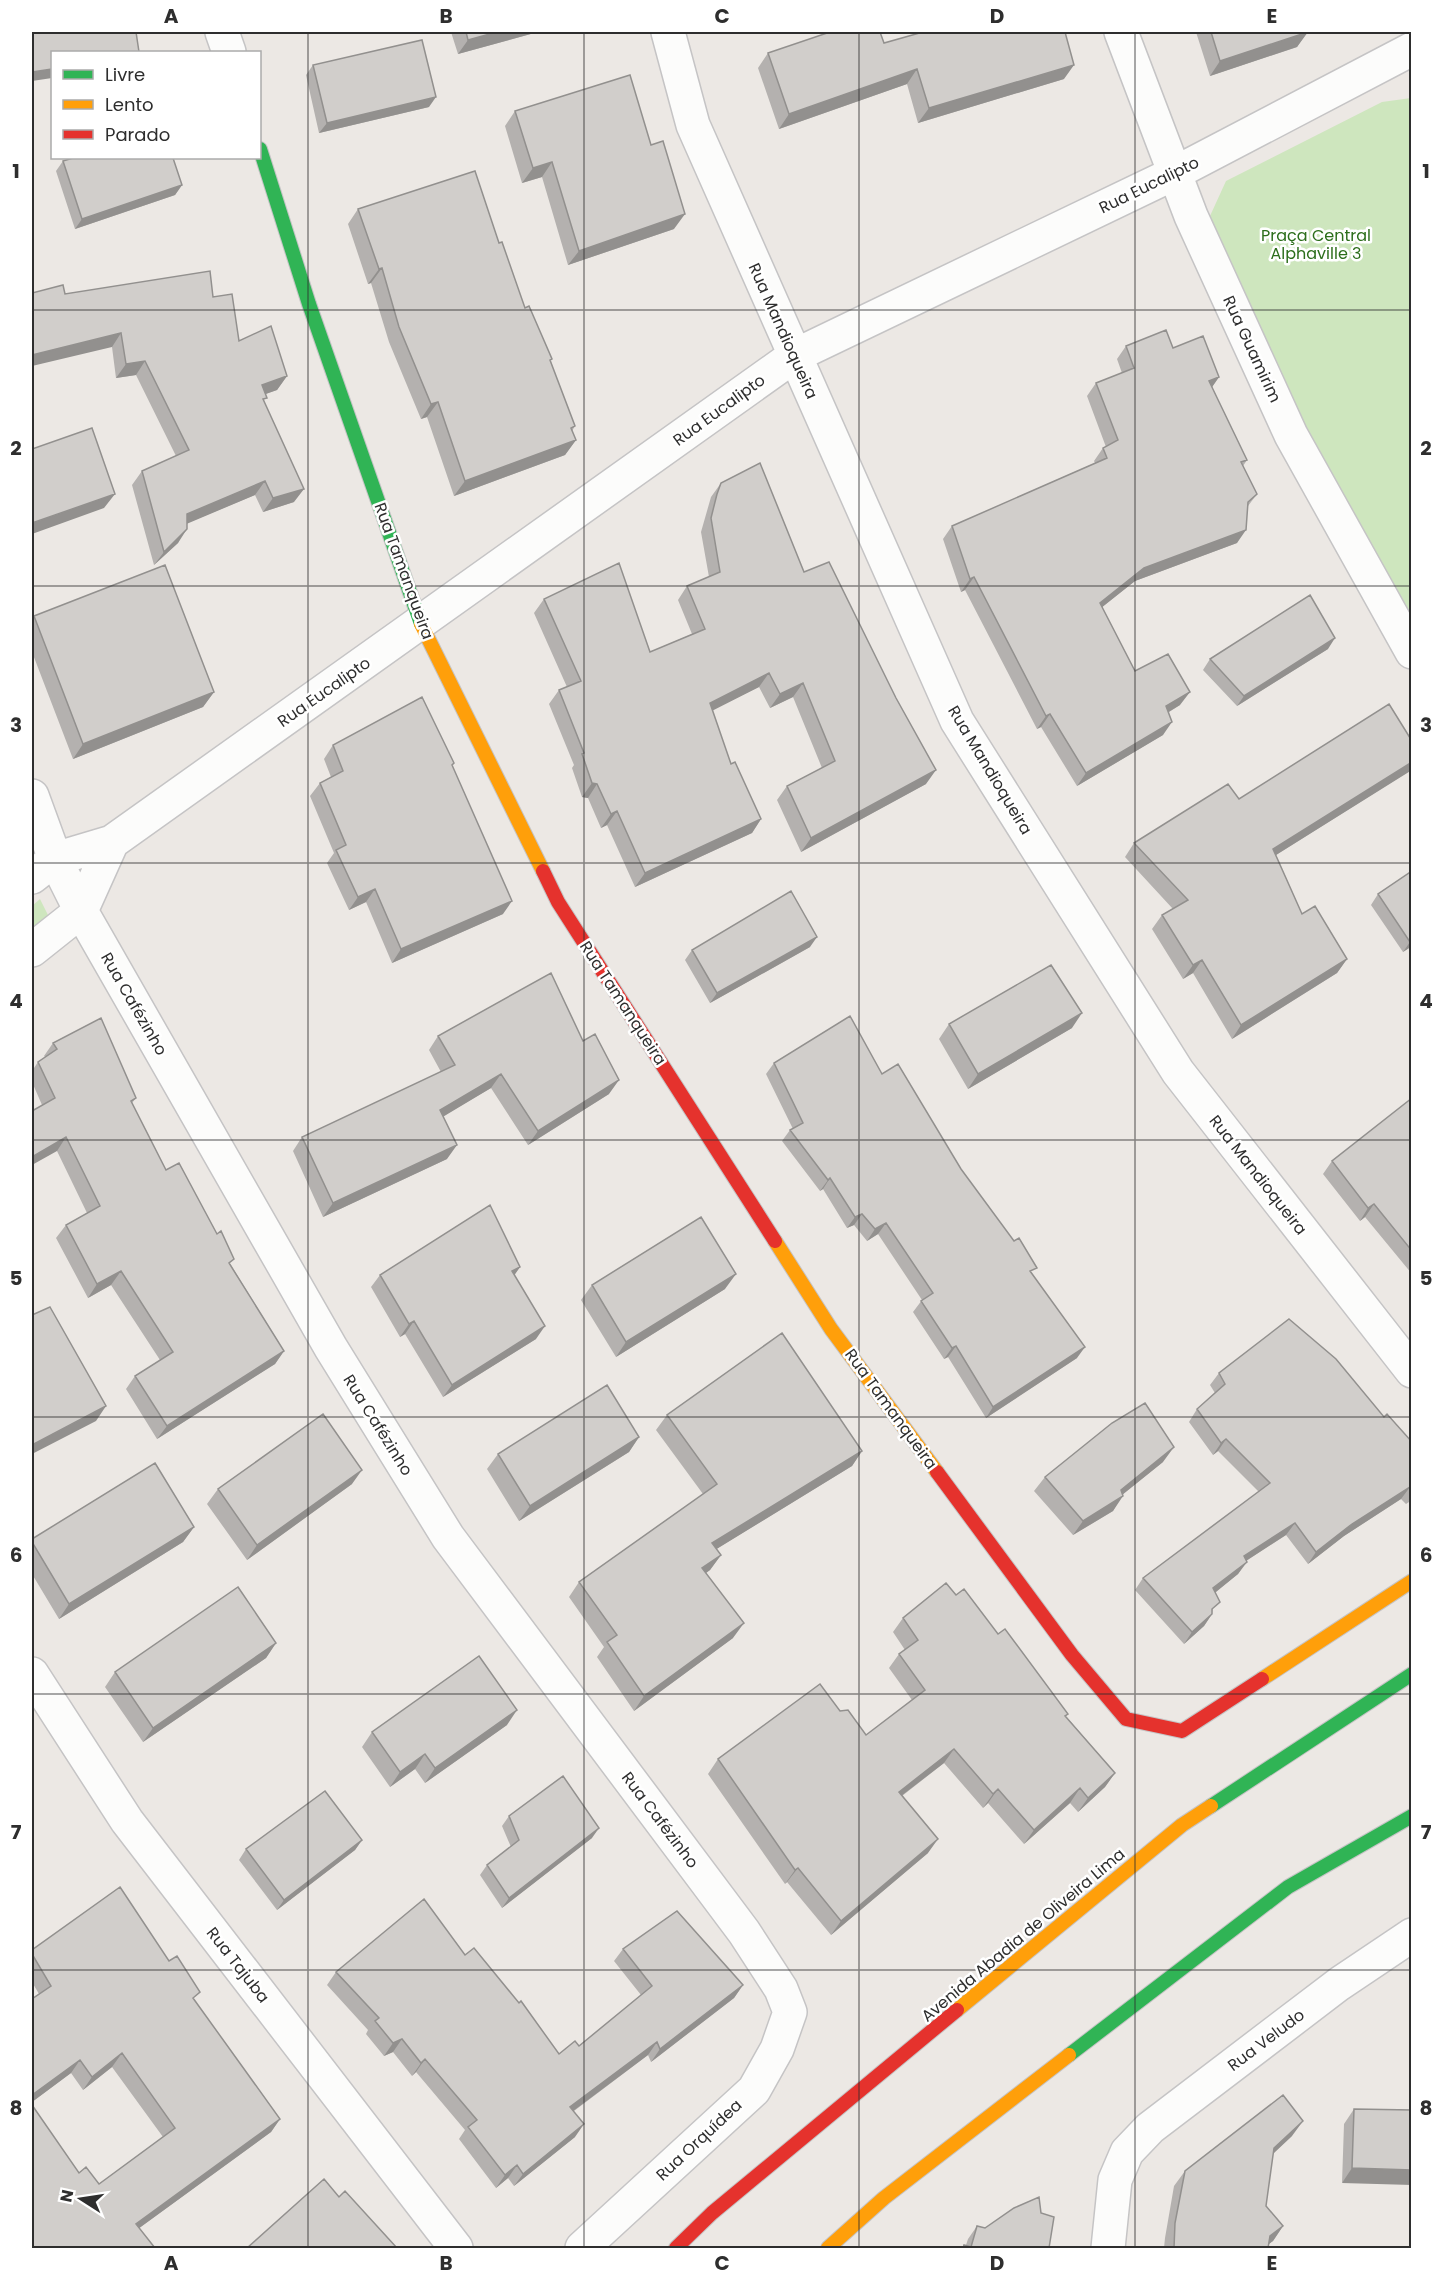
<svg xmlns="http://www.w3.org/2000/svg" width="1443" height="2280" font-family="Poppins,sans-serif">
	<rect width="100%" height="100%" fill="#ece8e4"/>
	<path fill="#cee6be" d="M1411,98v538l-193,-372 -8,-48 16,-35 156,-79z
		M40,899l9,18 -17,14v-25z"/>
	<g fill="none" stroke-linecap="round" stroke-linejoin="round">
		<g stroke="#c5c4c5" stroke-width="36">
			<path id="street" d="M222,32l7,20
				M668,32l25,93 264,596 221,351 234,299
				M1121,32l70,184 100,219 121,217
				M32,796l23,63 26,52 250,437 117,189 296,395 37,57 9,23 -13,37 -23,41 -172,158
				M32,877l23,-18 57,-17 682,-486 381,-183 237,-124
				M32,950l49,-39 31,-69
				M32,1674l95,147 329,427
				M1108,2248l7,-68 12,-28 23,-24 189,-144 73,-49"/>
		</g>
		<g stroke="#c5c4c5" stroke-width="16">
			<path id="fast" d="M260,149l49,155 112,320
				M1211,1806l201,-132
				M1069,2055l219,-168 124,-71"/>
		</g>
		<g stroke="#c5c4c5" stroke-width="16">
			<path id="slow" d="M421,624l122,247
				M775,1241l56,88 106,143
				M1262,1679l150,-98
				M957,2010l225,-185 29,-19
				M828,2248l56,-50 185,-143"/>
		</g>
		<g stroke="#c5c4c5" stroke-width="16">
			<path id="jam" d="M543,871l15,31 217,339
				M937,1472l135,183 54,64 56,12 80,-52
				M676,2248l36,-35 245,-203"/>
		</g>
		<use href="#street" stroke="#fcfcfb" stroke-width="33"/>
		<use href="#fast" stroke="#30b455" stroke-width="14"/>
		<use href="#slow" stroke="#ff9f0a" stroke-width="14"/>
		<use href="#jam" stroke="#e5322d" stroke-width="14"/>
	</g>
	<path fill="#b4b1af" d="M451,32h87l-80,22z
		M1196,32h111l-10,15 -87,29z
		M884,43l180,36 -146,44 -11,-39 -128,45 -21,-61 10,-15z
		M313,65l116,42 -110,26 -13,-58z
		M515,111l159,118 -106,36 -26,-88 -20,6 -17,-57z
		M63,161l119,24 -7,10 -100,34 -19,-58z
		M358,209l141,34 26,65 25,54 25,64 -3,5 4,9 -11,15 -111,41 -27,-79 -6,2 -32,-77 -18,-59 -3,1 -20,-60z
		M65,294l148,3 26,44 48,35 -10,14 -12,4 -1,7 30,101 -31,10 -8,-17 -68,28 -9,20 -24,22 -22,-80 10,-14 34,-15 -40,-81 -20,3 -4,-31z
		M1126,346l47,2 46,29 -7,10 35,73 -4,6 14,28 -9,12 -11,37 -102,38 -33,26 33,64 45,34 -11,7 -6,23 -86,51 -36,-59 -4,2 -72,-139 -4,2 -18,-53 9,-13 143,-63 -1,-2 9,-13 3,-1 -19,-51 9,-13 26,-10 -5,-14z
		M721,483l83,89 122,212 -125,68 -24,-52 10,-14 35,-18 -29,-71 -23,11 -11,-21 -47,23 19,54 30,55 -9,14 -117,54 -28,-62 -6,3 -13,-30 -6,-1 -10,-29 2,-3 -25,-61 10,-14 8,-3 -33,-74 10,-14 106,53 42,-18 -14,-34 9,-14 22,-9 -8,-45 10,-35z
		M34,616l180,76 -11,15 -130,52 -41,-107v-33z
		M1328,649l-91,57 -34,-36 7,-11z
		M333,745l119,21 51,148 -111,49 -26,-61 -17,8 -22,-47 7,-10 -24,-57 10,-13 11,-6 -7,-18z
		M1411,770l-135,85 26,59 45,45 -10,14 -105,66 -39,-66 -10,6 -31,-50 10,-14 11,-6 -48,-52 9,-14 105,-44z
		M1412,871v75l-9,6 -32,-47 7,-11z
		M810,947l-100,56 -25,-43 7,-10z
		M949,1024l123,4 -104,61 -29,-50z
		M438,1036l145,5 26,53 -81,51 -37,-57 -48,28 4,43 -124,58 -30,-66 9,-14 139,-65 -12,-22z
		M53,1043l83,55 -4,5 34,67 65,95 53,86 -9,13 -118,75 -31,-50 9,-13 25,-16 -49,-75 -23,13 -32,-60 10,-13 21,-12 -30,-62 -15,-46 -10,-23v-11l6,-9 7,-5 -1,-1z
		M774,1063l108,11 79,95 71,105 45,84 -91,60 -38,-61 -4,2 -31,-47 9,-12 -44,-66 -11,7 -13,-16 -7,3 -24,-39 -3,2 -38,-50 8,-11 3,-1 -27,-55z
		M1412,1098v176l-47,-57 -5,4 -37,-47 9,-13z
		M520,1267l-6,8 22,64 -93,58 -38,-63 -5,3 -29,-50 9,-12z
		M592,1285l133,4 -109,68 -35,-57z
		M1219,1373l165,44 28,25v58l-6,4 -5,-5 -57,37 -36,28 -22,-29 -40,26 -8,13 -23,18 -3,22 -8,12 -20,18 -49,-54 8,-12 116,-86 -41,-41 -5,4 -24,-33 8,-13 18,-16 -5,-8z
		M667,1415l195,36 -10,15 -136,83 5,6 -11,15 -4,3 27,65 -99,73 -37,-54 7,-10 -35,-50 10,-15 124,-88 -47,-64z
		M639,1437l-10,15 -110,69 -32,-52 11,-15z
		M1163,1462l-41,33 -9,16 -40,24 -39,-44 11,-14z
		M352,1484l-105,76 -40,-56 11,-15z
		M194,1527l-11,15 -124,77 -27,-45v-35z
		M956,1595l42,39 70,80 -2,2 49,57 -10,14 -27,25 -8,-9 -46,41 -36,-41 -5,5 -39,-45 -42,33 26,57 -97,82 -44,-53 -2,2 -77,-110 10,-15 122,-48 26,24 46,-35 -23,-32 10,-14 6,-4 -12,-18 10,-14z
		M276,1643l-10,15 -123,84 -38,-55 10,-15z
		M507,1725l-82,58 -10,-14 -25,18 -28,-40 10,-15z
		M509,1816l83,22 -90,70 -22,-33 7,-10 24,-18 -9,-21z
		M362,1840l-7,10 -78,60 -38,-50 7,-11z
		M623,1949l120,36 -9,13 -83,64 -3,-7 -74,56 1,26 -61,49 -6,-8 -12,10 -37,-49 6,-9 -49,-58 -4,4 -19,-24 -9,4 -18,-22 2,-4 -41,-45 9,-13 129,-17 94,99 20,-8 62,-51 -27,-34z
		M32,1950l162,50 86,119 -9,13 -132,96 -60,-55 20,11 64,-47 -51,-70 -29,23 -12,-17 -39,29v-103l7,-5 -7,-12z
		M1354,2109l58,1 -70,73 2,-59z
		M1292,2136l-19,18 -7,52 17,20 -10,15 -4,3 -1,4h-104l1,-10 9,-52 11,-15z
		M977,2226l72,22h-88l3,-3h2l2,-6z"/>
	<path fill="#92908e" d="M497,32h41l-80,22 10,-14z
		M1308,32l-11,15 -87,29 10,-15z
		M1074,65l-10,14 -146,44 11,-15z
		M52,69v9l-20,3v-9z
		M917,69l-10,15 -128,45 10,-15z
		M436,97l-7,10 -110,26 8,-10z
		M552,162l-10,15 -20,6 11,-15z
		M182,185l-7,10 -100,34 7,-10z
		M685,214l-11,15 -106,36 11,-14z
		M382,268l-11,15 -3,1 11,-15z
		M121,333l-9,14 -80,19v-11z
		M145,361l-9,14 -20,3 10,-14z
		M287,376l-10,14 -25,9 10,-14z
		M1219,377l-9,13 -1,-9z
		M438,402l-11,15 -6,2 10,-15z
		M576,440l-11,15 -111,41 11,-15z
		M265,481l-10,14 -78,33 10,-14z
		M304,489l-10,13 -31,10 10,-14z
		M115,494l-11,14 -72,26v-11z
		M187,529l-9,14 -24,22 10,-13z
		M1246,530l-9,13 -102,38 -44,35 9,-13 44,-35z
		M974,577l-9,13 -4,2 9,-13z
		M1335,638l-7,11 -91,57 7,-10z
		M769,673l-10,14 -59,30 10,-14z
		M803,683l-10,14 -23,11 10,-14z
		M214,692l-11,15 -130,52 10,-15z
		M1190,692l-10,13 -23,14 9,-13z
		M1050,714l-9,13 -4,2 9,-13z
		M1172,722l-9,13 -86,51 9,-13z
		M1412,762v8l-149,93 10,-14z
		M936,770l-10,14 -125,68 10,-14z
		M592,783l5,1 -9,14 -6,-1z
		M617,811l-10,14 -6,3 10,-14z
		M761,819l-9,14 -117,54 10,-14z
		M375,889l-9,13 -17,8 9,-13z
		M512,901l-9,13 -111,49 9,-14z
		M817,937l-7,10 -100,56 7,-10z
		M1412,941v5l-9,6 7,-10z
		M1347,959l-10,14 -105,66 9,-14z
		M1202,960l-9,13 -10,6 10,-14z
		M1082,1013l-10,15 -104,61 10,-15z
		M501,1074l-10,14 -60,36 9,-14z
		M619,1080l-10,14 -81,51 10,-14z
		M66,1137l-9,14 -25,14v-8z
		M457,1145l-10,14 -124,58 10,-14z
		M830,1178l-7,11 -3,2 8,-11z
		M1374,1204l-9,13 -5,4 8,-13z
		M862,1214l-8,11 -7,3 8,-11z
		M886,1223l-8,11 -11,7 8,-12z
		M520,1267l-9,13 1,-9z
		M121,1271l-10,14 -23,13 9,-14z
		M736,1274l-11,15 -109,68 10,-15z
		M414,1321l-9,13 -5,3 9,-13z
		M545,1326l-9,13 -93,58 9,-12z
		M956,1346l-8,11 -4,2 8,-11z
		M1085,1347l-8,11 -91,60 7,-11z
		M284,1351l-9,13 -118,75 10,-13z
		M106,1406l-10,15 -64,33v-9z
		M639,1437l-10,15 -110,69 11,-15z
		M1226,1439l-8,12 -5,4 8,-12z
		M1174,1447l-11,15 -51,41 11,-7 -10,15 -40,24 10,-14z
		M862,1451l-10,15 -150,92 10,-15z
		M362,1470l-10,14 -105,76 10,-15z
		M1410,1487l-9,12 -57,37 -36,28 8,-12 36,-28z
		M1295,1523l-9,12 -51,33 9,-12z
		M194,1527l-11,15 -124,77 10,-15z
		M721,1555l-11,15 -18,13 10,-15z
		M1247,1562l-9,12 -33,27 8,-13z
		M1212,1614l-8,12 -20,18 8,-12z
		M744,1623l-11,15 -99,73 10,-15z
		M276,1643l-10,15 -123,84 10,-14z
		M517,1710l-10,15 -82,58 10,-15z
		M954,1749l-10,14 -56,43 11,-14z
		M425,1754l-10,15 -25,18 10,-15z
		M1115,1773l-10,14 -27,25 10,-14z
		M1080,1788l-10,15 -46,41 10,-14z
		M998,1789l-10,14 -5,5 10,-14z
		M599,1828l-7,10 -90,70 7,-10z
		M938,1839l-10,14 -97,82 10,-14z
		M362,1840l-7,10 -78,60 7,-10z
		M798,1868l-11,14 -2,2 10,-14z
		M743,1985l-9,13 -83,64 9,-13z
		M402,2039l-9,13 -9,4 9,-13z
		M657,2042l-9,13 -87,65 9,-13z
		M122,2053l-10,14 -29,23 9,-13z
		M425,2059l-9,13 -4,4 9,-13z
		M80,2060l-9,13 -39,29v-7z
		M280,2119l-9,13 -144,105 9,-13z
		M1303,2121l-11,15 -29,27 11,-15z
		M584,2124l-9,13 -61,49 9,-12z
		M517,2165l-9,13 -12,10 9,-13z
		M1352,2168l60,2v15l-70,-2z
		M1283,2226l-10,15 -10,7 7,-12z"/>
	<path fill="#d1cecb" stroke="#92908e" stroke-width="1.5" d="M32,32h104l3,20h-87v17l-20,3z
		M466,32h31l-29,8z
		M830,32h50l4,11 39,-11h142l9,33 -145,43 -12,-39 -128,45 -21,-61z
		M1211,32h97l-88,29z
		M422,40l14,57 -109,26 -14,-58z
		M630,75l21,70 12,-4 22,73 -106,37 -27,-89 -19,6 -18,-57z
		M73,158h100l9,27 -100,34 -19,-58z
		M475,171l24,72 3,-1 23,66 4,-2 23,53 -2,1 25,66 -4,2 5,12 -111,41 -27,-79 -7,2 -32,-77 -17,-59 -3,1 -21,-60z
		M210,271l3,26 19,-3 7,47 32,-15 16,50 -25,9 5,13 -4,1 41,90 -31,9 -8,-17 -78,33v15l-23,23 -22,-81 47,-21 -44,-89 -19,3 -5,-31 -89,22v-62l31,-8 2,9z
		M1166,330l7,18 30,-12 16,41 -10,4 38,79 -6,2 16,32 -9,8 -2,28 -102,38 -44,35 35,68 33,-17 22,38 -24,14 6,16 -86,51 -36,-59 -4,2 -72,-139 -4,2 -18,-53 155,-68 -4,-10 15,-8 -22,-57 38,-15 -8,-22z
		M92,428l23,66 -83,29v-74z
		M760,463l44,109 25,-10 67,136 40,72 -125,68 -24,-52 48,-25 -32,-78 -23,11 -11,-21 -59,30 21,61 4,-2 26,57 -116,54 -28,-62 -6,3 -14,-30 -5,-1 -10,-29 2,-1 -25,-63 22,-9 -37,-82 75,-36 31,89 55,-23 -18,-43 33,-14 -9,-54 6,-24 4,-11z
		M165,565l49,127 -131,52 -49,-128z
		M1310,595l25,43 -91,58 -34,-37z
		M422,697l32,66 -2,2 60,136 -111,48 -26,-60 -17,8 -22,-47 10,-5 -26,-62 23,-12 -10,-26z
		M1389,704l23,37v21l-139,87 29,65 13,-8 32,53 -106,66 -39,-65 -9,5 -31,-50 26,-15 -54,-57 94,-59 11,15z
		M1412,871v70l-2,1 -32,-48z
		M791,891l26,46 -100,56 -25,-43z
		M1051,965l31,48 -104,61 -29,-50z
		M551,973l32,68 12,-7 24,46 -81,51 -37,-57 -61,36 17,35 -124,58 -31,-66 153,-72 -17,-29z
		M850,1016l32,58 16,-10 63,105 53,72 5,-3 18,30 -7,3 55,76 -92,60 -37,-61 -4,2 -31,-47 12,-8 -47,-70 -11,6 -13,-15 -7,3 -25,-39 -2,2 -38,-50 13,-7 -29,-60z
		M101,1018l35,80 -5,3 35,69 13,-7 38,71 4,-3 13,28 -5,4 55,88 -117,75 -32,-50 38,-24 -52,-81 -24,13 -31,-59 34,-19 -34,-69 -34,20v-46l23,-13 -17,-36 19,-13 -4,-6z
		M1412,1098v153l-38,-47 -6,4 -36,-47z
		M490,1205l30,62 -8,4 33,55 -93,59 -38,-64 -5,3 -29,-49z
		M701,1217l35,57 -110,68 -34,-57z
		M50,1307l56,99 -74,39v-130z
		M1289,1319l47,40 48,58 3,-3 25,28v47l-2,-2 -58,37 -36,28 -21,-29 -51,33 3,6 -34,26 7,14 -8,7v5l-20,18 -49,-54 127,-95 -44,-44 -5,4 -24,-34 28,-25 -6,-11z
		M782,1333l80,118 -150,92 9,12 -19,13 42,55 -100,73 -37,-54 10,-7 -38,-53 138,-98 -50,-69z
		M607,1385l32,52 -109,69 -32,-52z
		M1145,1403l29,44 -53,43 2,6 -40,25 -38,-44 67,-54z
		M323,1414l39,56 -105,75 -39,-56z
		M155,1463l39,64 -125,77 -37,-62v-3z
		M946,1583l10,12 8,-6 34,45 7,-5 63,85 -3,2 50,57 -27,25 -8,-10 -46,42 -36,-41 -5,5 -39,-45 -55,43 39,47 -97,82 -43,-53 -3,2 -77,-111 102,-75 20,27 8,-1 18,25 59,-45 -26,-36 19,-14 -15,-22z
		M238,1587l38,56 -123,85 -38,-56z
		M479,1656l38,54 -82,58 -10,-14 -25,18 -28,-40z
		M563,1776l36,52 -90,70 -22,-33 32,-25 -10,-24z
		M325,1791l37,49 -78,60 -38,-51z
		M120,1887l49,74 8,-5 23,36 -7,6 87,121 -144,105 19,24h-123v-143l47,68 7,-6 13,17 76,-56 -53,-75 -30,24 -12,-17 -48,35v-96l19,-13 -19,-32v-4z
		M424,1899l41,56 9,-7 45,55 2,-2 38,53 16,-13 4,5 73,-60 -29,-37 54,-38 66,74 -83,64 -3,-7 -87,65 14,17 -61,50 -6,-9 -12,10 -37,-48 9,-7 -52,-61 -4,4 -19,-24 -9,4 -18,-22 4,-3 -43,-46z
		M1283,2095l20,26 -29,27 -8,58 17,20 -13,10 -2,12h-94l1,-25 10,-52z
		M1354,2109l58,1v60l-60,-2z
		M324,2179l15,18 6,-6 52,57h-150z
		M1039,2197l2,16 13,4 -5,31h-86l1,-3 7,2 6,-21 8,2 29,-20z"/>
	<path fill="none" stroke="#2e2e2e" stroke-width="1.5" stroke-opacity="0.55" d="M308,32v2216M584,32v2216M859,32v2216M1135,32v2216M32,310h1380M32,586h1380M32,863h1380M32,1140h1380M32,1417h1380M32,1694h1380M32,1970h1380"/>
	<g text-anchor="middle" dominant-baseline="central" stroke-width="5" stroke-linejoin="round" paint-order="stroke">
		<g font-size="16" fill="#2e2e2e" stroke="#fff">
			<text transform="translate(1149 185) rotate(-26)">Rua Eucalipto</text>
			<text transform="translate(783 331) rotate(66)">Rua Mandioqueira</text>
			<text transform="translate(1252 349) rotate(65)">Rua Guamirim</text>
			<text transform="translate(719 410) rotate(-36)">Rua Eucalipto</text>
			<text transform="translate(404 571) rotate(70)">Rua Tamanqueira</text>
			<text transform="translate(324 692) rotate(-35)">Rua Eucalipto</text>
			<text transform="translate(990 770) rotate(59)">Rua Mandioqueira</text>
			<text transform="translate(623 1003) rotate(57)">Rua Tamanqueira</text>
			<text transform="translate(134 1004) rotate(60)">Rua Cafézinho</text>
			<text transform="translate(1258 1175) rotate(52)">Rua Mandioqueira</text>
			<text transform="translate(891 1409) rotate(54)">Rua Tamanqueira</text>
			<text transform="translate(378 1425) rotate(58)">Rua Cafézinho</text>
			<text transform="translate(660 1820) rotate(53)">Rua Cafézinho</text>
			<text transform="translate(1023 1935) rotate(-40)">Avenida Abadia de Oliveira Lima</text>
			<text transform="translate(238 1965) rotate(52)">Rua Tajuba</text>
			<text transform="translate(1266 2040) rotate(-37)">Rua Veludo</text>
			<text transform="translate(699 2140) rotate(-43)">Rua Orquídea</text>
		</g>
		<g font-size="16" fill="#2c6e1b" stroke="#fff">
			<text x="1316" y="235">Praça Central<tspan x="1316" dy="18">Alphaville 3</tspan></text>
		</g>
	</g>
	<rect width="1443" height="2280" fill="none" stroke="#ffffff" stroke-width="66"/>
	<rect x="51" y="51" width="210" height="108" fill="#ffffff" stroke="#ababab" stroke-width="1.5"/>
	<rect x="63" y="70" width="30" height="9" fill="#30b455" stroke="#ababab" stroke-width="1.5"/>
	<text x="105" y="81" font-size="18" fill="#2e2e2e">Livre</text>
	<rect x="63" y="100" width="30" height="9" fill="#ff9f0a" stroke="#ababab" stroke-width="1.5"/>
	<text x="105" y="111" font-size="18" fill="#2e2e2e">Lento</text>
	<rect x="63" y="130" width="30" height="9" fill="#e5322d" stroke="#ababab" stroke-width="1.5"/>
	<text x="105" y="141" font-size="18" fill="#2e2e2e">Parado</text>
	<g transform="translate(81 2199) rotate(282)" stroke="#ffffff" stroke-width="4.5" paint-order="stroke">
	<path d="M0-4.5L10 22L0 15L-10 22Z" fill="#2e2e2e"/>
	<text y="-9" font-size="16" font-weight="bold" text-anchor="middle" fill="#2e2e2e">N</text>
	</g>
	<rect x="33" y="33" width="1377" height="2214" fill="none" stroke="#2e2e2e" stroke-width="2"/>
	<g font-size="20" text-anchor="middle" font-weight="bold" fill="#2e2e2e">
		<text x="171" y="23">A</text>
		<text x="446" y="23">B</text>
		<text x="722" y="23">C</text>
		<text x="997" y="23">D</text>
		<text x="1272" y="23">E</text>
		<text x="16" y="178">1</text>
		<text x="1426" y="178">1</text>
		<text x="16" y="455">2</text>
		<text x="1426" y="455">2</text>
		<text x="16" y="732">3</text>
		<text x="1426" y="732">3</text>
		<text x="16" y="1008">4</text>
		<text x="1426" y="1008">4</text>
		<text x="16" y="1285">5</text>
		<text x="1426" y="1285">5</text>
		<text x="16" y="1562">6</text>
		<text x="1426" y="1562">6</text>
		<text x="16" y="1839">7</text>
		<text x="1426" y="1839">7</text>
		<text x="16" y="2115">8</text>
		<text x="1426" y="2115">8</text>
		<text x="171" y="2270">A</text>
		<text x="446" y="2270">B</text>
		<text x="722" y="2270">C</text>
		<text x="997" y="2270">D</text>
		<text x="1272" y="2270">E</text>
	</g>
</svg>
